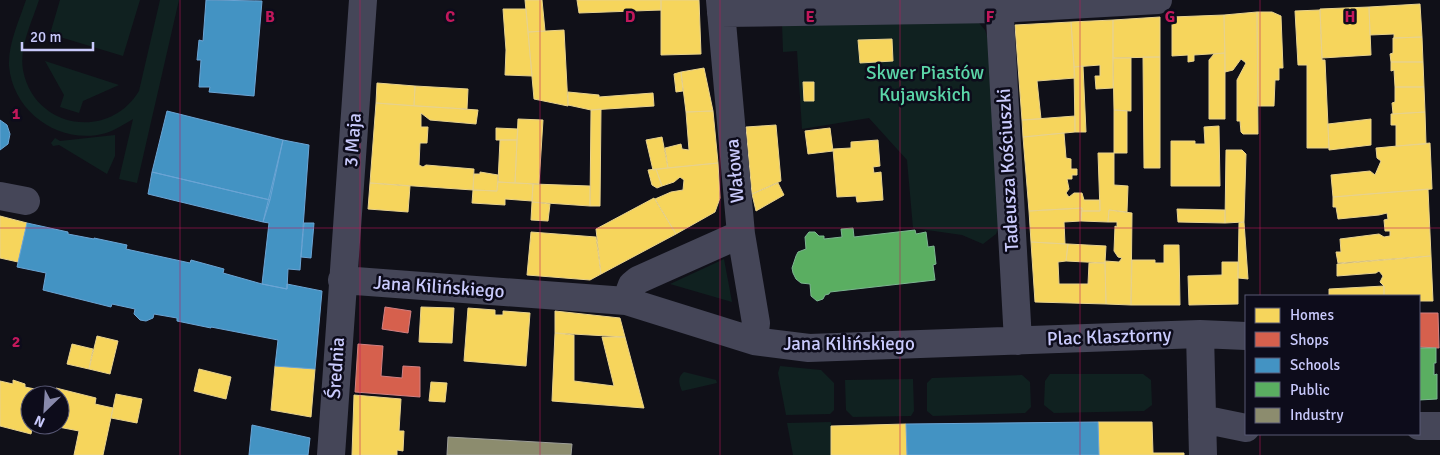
<svg xmlns="http://www.w3.org/2000/svg" width="1440" height="455" font-family="Signika,sans-serif">
	<rect width="100%" height="100%" fill="#101018"/>
	<path fill="#102120" d="M26,0h13c-7,22 -20,47 -16,70 11,59 86,71 116,21l21,-91h19l-42,183 -18,-4 14,-60c-9,5 -17,11 -27,14 -45,13 -93,-20 -97,-67 -1,-22 10,-45 17,-66z
		M60,0h80l-17,56 -73,-22z
		M974,17l11,13 4,12 10,184 -3,8 -13,10 -21,-9 -49,-7 -6,-68 -38,-42 -67,11 -5,-78 -14,1 -1,-29z
		M45,61l74,24 -36,16 -4,12 -19,-6 4,-12z
		M115,135v21l-8,18 -48,-29 -6,1 -2,-3 4,-5 5,3z
		M724,259l8,43 -62,-18z
		M780,366l41,4 13,13v27l-4,4 -44,1 -8,-42z
		M684,372l32,8 1,3 -35,8c-3,-7 -5,-14 2,-19z
		M1050,374h93l8,6 1,25 -8,6 -90,2 -10,-8 1,-24z
		M1022,375l8,7 1,25 -6,6 -92,3 -6,-5v-28l5,-5z
		M913,379l1,32 -3,5 -58,1 -7,-7 -1,-30z
		M831,422v33h-38l-6,-32z"/>
	<path fill="#f6d55c" stroke="#e8d28c" d="M525,0h17l3,31 -17,1z
		M577,0h84v10l-82,3z
		M661,0h38l2,54 -40,1z
		M1420,4l2,33 -28,1v-4l-24,1 -1,-28z
		M1369,7l2,48 -49,3 -2,-49z
		M503,9h23l6,67 -27,-1 1,-25z
		M1320,10l2,50h3l4,88h-22v-83h-9l-3,-54z
		M1257,12h15l9,4 2,52h-4v12h-4l-1,26h-16z
		M1257,12l1,122h-15l-2,-2 -1,-11h-3v-41l9,-17 -5,-4 -8,11 -8,2 -1,-57z
		M1224,15l1,38 -31,2v6l-6,1v-7l-16,1v-39z
		M1160,17v40l-47,1v-38z
		M1113,20v68l-17,1 -1,-13h5v-11l-26,2 -3,-45z
		M1071,22l4,56 -38,3 4,38 -19,1 -7,-95z
		M564,30l4,76 -34,-7 -6,-67z
		M1422,37l1,25h-32l-1,-8 3,-1v-15z
		M892,39l1,22 -33,2 -2,-23z
		M1225,53v66h-16v-59l5,-6z
		M1143,57h17v111h-16z
		M1113,58h18v53l-17,-1z
		M1391,62h32l1,25h-29l-1,-17 -3,1z
		M1083,66l3,66h-11l-1,-65z
		M704,68l9,43 -27,1 -5,-40z
		M681,72l2,19 -7,1 -2,-18z
		M803,82h11v19h-10z
		M377,83l38,3 -1,20 -38,-3z
		M415,86l53,3 -1,20 -53,-3z
		M1395,87h29l1,25 -32,2 -1,-11 3,-1z
		M568,92l31,3v2l54,-4 1,13 -63,4 -23,-5z
		M376,103l102,7 -2,14 -46,-4 -9,-7v14h7l-1,16h-7l-1,22 4,2 3,-2 48,4 -1,21 -103,-7z
		M601,109l-1,97h-10l1,-96z
		M1114,110l13,1v42h-13z
		M713,111l5,52 -50,5 -3,-20 16,-4 1,5 7,1 -3,-38z
		M1425,112l1,32 -30,2v-21h-5v-11z
		M1075,116v16l-52,5 -1,-17z
		M518,119l25,1 -4,64 -24,-1z
		M1371,119v26l-42,5 -1,-26z
		M776,125l5,56 -29,13 -6,-67z
		M1219,126l1,60h-49v-45h24v3h10l-1,-17z
		M496,128l22,1 -1,11h-21z
		M830,128l3,23 -25,3 -3,-23z
		M1064,133l2,25 5,1v10h6v6h-5v4h-5l2,10 -3,4 3,4 5,-4h8l2,7h16v11h-18v-3l-53,3 -6,-74z
		M662,137l6,31 -15,2 -7,-30z
		M500,140h17l-2,43 -17,-1z
		M878,140l2,26 -7,1 1,6 7,-1 2,28 -26,2 -1,-6 -19,1 -4,-48 18,-1v-6z
		M1430,143l2,46 -99,8 -2,-22 39,-4 5,4 6,-14 -4,-3 -1,-10z
		M1226,150h16l4,4 -2,68 -19,1z
		M1098,153h16v32l14,1 -1,26 -18,-2 -1,12 -27,-1 -1,-10h20z
		M718,163l2,35 -5,14 -39,22 -21,-35 16,-7 12,-2 1,-10 -4,-3 -6,5 -12,4 -6,-17z
		M656,169l6,17 -5,2 -5,-3 -4,-15z
		M480,172l18,3 -1,16 -24,-1 1,-16h6z
		M498,182l35,2 -1,17 -27,-2v6l-33,-2 1,-13 24,1z
		M370,183l40,3 -2,26 -40,-3z
		M778,183l6,12 -28,16 -4,-17z
		M533,184l57,2v20l-58,-4z
		M1428,189l3,67 -93,7 -2,-11h5l-1,-13 39,-5 5,3 6,-1v-5h-5l-1,-11 4,-1 -1,-6 -8,2 -41,4 -2,-12h-3v-10z
		M654,198l22,36 -75,40 -5,-45z
		M532,202l18,2 -2,17 -17,-1z
		M1082,208l-1,13 -17,1 1,22 -34,-2 -2,-31z
		M1177,209l48,1v13l-47,-1z
		M1109,210l23,3 -1,92 -25,-1 -1,-43 14,1 3,-4 -4,-1 -4,-6 1,-25 2,1v-5h-9z
		M0,216l27,7 -9,39 -18,-4z
		M1244,222l4,57 -10,-1 1,-55z
		M531,232l65,5 5,37 -11,6 -63,-5z
		M1031,242l37,2 -2,17 -8,1 1,22h29l1,-21h16l1,41 -71,-2z
		M1068,244l38,2 -1,17 -39,-2z
		M1164,245h15l1,60h-49l1,-45h23v3h9z
		M1431,256l2,45h-14v-5h-35v-10l-4,-4 3,-6 -4,-5 -3,2 -39,3v-12z
		M1222,262h16v42l-49,1 -1,-29 34,-1z
		M1384,286v10h-55v-7z
		M421,307l33,1 -2,35 -33,-1z
		M468,308l27,2v5h8v-4l27,2 -4,53 -62,-5z
		M555,311l65,7 5,19 -70,-4z
		M555,333l19,2v46l40,5 -12,-49h23l19,71 -92,-7z
		M97,336l21,5 -8,33 -21,-5z
		M72,344l21,5 -4,20 -22,-5z
		M275,366l40,3 -4,48 -40,-7z
		M199,369l32,8 -5,22 -32,-8z
		M13,380l12,4v3l30,6 1,-5 40,10 -1,6 18,4 -10,47h-29l5,-24 -31,-6h12v-30h-30v30h3l-2,9 -31,-8v-45l13,3z
		M431,382l16,1 -2,19 -16,-1z
		M116,394l26,5 -5,24 -26,-5z
		M354,395l47,4 -2,32h5l-1,20 -6,-1v5h-45z
		M1098,422h54l1,31h31v2h-85z
		M906,424l1,31h-76v-29z"/>
	<path fill="#d6604d" stroke="#d28082" d="M385,307l26,4 -3,22 -26,-4z
		M1419,313h19l1,35 -20,-1z
		M358,344l25,2 -2,30 21,2 1,-12 17,1v30l-65,-5z"/>
	<path fill="#4393c3" stroke="#6ba4d4" d="M206,0l56,1 -8,95 -45,-4 1,-5h-11l2,-27h-4l2,-20 4,1z
		M167,111l116,29 -13,60 -118,-28z
		M0,120l7,5 3,9 -2,10 -8,6z
		M283,140l26,5 -9,125 -12,-1 -1,20 -25,-5 7,-61 -6,-1z
		M152,172l118,28 -7,22 -115,-28z
		M27,223l41,9v2l26,5v-1l33,7 -1,4 64,14 1,-3 33,9 -1,4 39,11 25,5v-5l35,7 -7,78 -40,-3 3,-26 -67,-13v1l-34,-7v-3l-23,-4 -1,4 -7,3 -6,-1 -6,-6 1,-5 -23,-5 -1,3 -68,-17 3,-17 -29,-6z
		M304,223h10l-3,35 -10,-1z
		M1098,422l1,33h-192l-1,-31z
		M252,425l58,13 -2,17h-59z"/>
	<path fill="#5aae61" stroke="#7bb690" d="M853,228l1,9 61,-7 1,4 10,-2 2,15 6,-1 2,18 -3,1 2,15 -105,12 -1,2 -4,1 -2,4 -6,2 -6,-5 -1,-12 -9,-1 -5,-4 -3,-6 -1,-5 4,-12 2,-4 8,-3 -1,-12 4,-5h6l4,4h5v3l18,-2 -1,-8z
		M1419,348h17v15h-2v12l3,-1v25l-18,1z"/>
	<path fill="#8c8c6e" stroke="#9e9f99" d="M448,437l124,7 -1,11h-124z"/>
	<g fill="none" stroke-linecap="round" stroke-linejoin="round">
		<path stroke="#454658" stroke-width="28" d="M720,0l21,234 15,89 -2,18
			M999,0l19,341
			M721,13l278,-4 159,-9
			M0,196l26,5
			M342,280l284,21 128,40 55,7 391,-14 46,2
			M626,301l6,-16 6,-5 103,-46
			M1200,334l3,121
			M1202,419l44,9
			M1419,426h21
			M331,455l32,-455"/>
	</g>
	<path fill="none" stroke="#c2185b" stroke-width="1" stroke-opacity="0.55" d="M180,0v455M360,0v455M540,0v455M720,0v455M900,0v455M1080,0v455M1260,0v296M0,228h1440M1260,434v21"/>
	<g text-anchor="middle" dominant-baseline="central" stroke-width="5" stroke-linejoin="round" paint-order="stroke">
		<g font-size="19" fill="#5bd6a8" stroke="#0d0c1b">
			<text x="925" y="73">Skwer Piastów<tspan x="925" dy="22">Kujawskich</tspan></text>
		</g>
		<g font-size="19" fill="#c9cafc" stroke="#0d0c1b">
			<text transform="translate(353 140) rotate(-86)">3 Maja</text>
			<text transform="translate(1008 170) rotate(-93)">Tadeusza Kościuszki</text>
			<text transform="translate(735 171) rotate(-95)">Wałowa</text>
			<text transform="translate(439 287) rotate(4)">Jana Kilińskiego</text>
			<text transform="translate(1109 337) rotate(-2)">Plac Klasztorny</text>
			<text x="849" y="344">Jana Kilińskiego</text>
			<text transform="translate(336 368) rotate(-86)">Średnia</text>
		</g>
	</g>
	<g font-size="16" text-anchor="middle" font-weight="bold" fill="#c2185b" stroke="#0d0c1b" stroke-width="5" stroke-linejoin="round" paint-order="stroke">
		<text x="270" y="22">B</text>
		<text x="450" y="22">C</text>
		<text x="630" y="22">D</text>
		<text x="810" y="22">E</text>
		<text x="990" y="22">F</text>
		<text x="1170" y="22">G</text>
		<text x="1350" y="22">H</text>
		<text x="16" y="119">1</text>
		<text x="16" y="347">2</text>
	</g>
	<rect x="1245" y="295" width="175" height="140" fill="#0d0c1b" stroke="#585875"/>
	<rect x="1255" y="308" width="25" height="15" fill="#f6d55c" stroke="#585875"/>
	<text x="1290" y="320" font-size="15" fill="#c9cafc">Homes</text>
	<rect x="1255" y="332" width="25" height="15" fill="#d6604d" stroke="#585875"/>
	<text x="1290" y="345" font-size="15" fill="#c9cafc">Shops</text>
	<rect x="1255" y="358" width="25" height="15" fill="#4393c3" stroke="#585875"/>
	<text x="1290" y="370" font-size="15" fill="#c9cafc">Schools</text>
	<rect x="1255" y="382" width="25" height="15" fill="#5aae61" stroke="#585875"/>
	<text x="1290" y="395" font-size="15" fill="#c9cafc">Public</text>
	<rect x="1255" y="408" width="25" height="15" fill="#8c8c6e" stroke="#585875"/>
	<text x="1290" y="420" font-size="15" fill="#c9cafc">Industry</text>
	<g transform="translate(45 410) rotate(205)"><circle r="24" fill="#0d0c1b" stroke="#585875"/>
	<path d="M0-4L9 19L0 12L-9 19Z" fill="#8889ac"/>
	<text y="-8" font-size="14" font-weight="bold" text-anchor="middle" fill="#c9cafc">N</text>
	</g>
	<path d="M22 42v8h71v-8" fill="none" stroke="#c9cafc" stroke-width="2.5"/>
	<text x="30" y="42" font-size="15" fill="#c9cafc" stroke="#0d0c1b" stroke-width="4" paint-order="stroke">20 m</text>
</svg>
